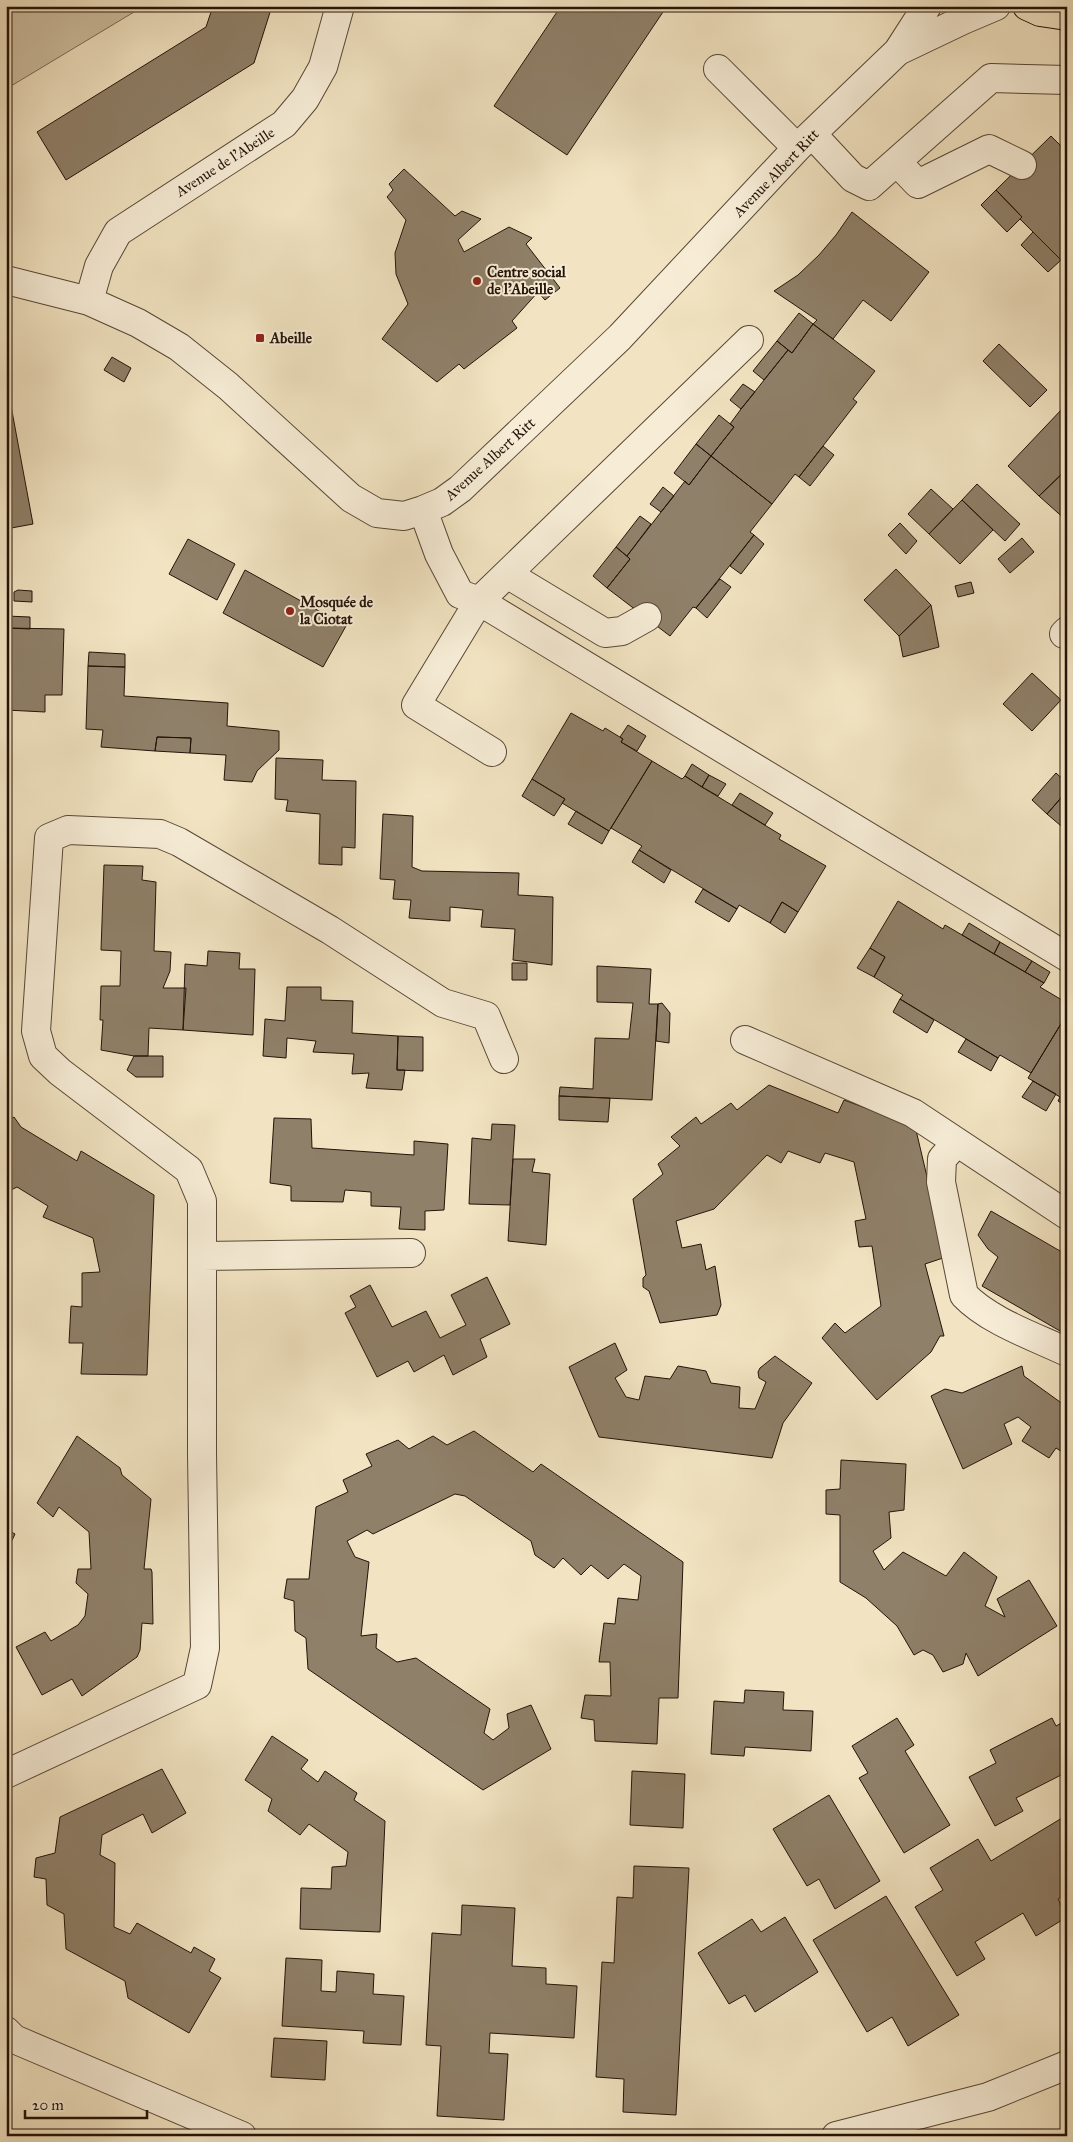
<svg xmlns="http://www.w3.org/2000/svg" width="1073" height="2142" font-family="'IM FELL Great Primer',serif">
	<rect width="100%" height="100%" fill="#f2e4c2"/>
	<filter id="stains"><feTurbulence type="fractalNoise" baseFrequency=".004" numOctaves="4"/><feColorMatrix values="0 0 0 0 .2 0 0 0 0 .09 0 0 0 0 .02 0 0 0 .5 -.17"/></filter>
	<radialGradient id="worn" r=".72"><stop offset=".6" stop-color="#630" stop-opacity="0"/><stop offset="1" stop-color="#630" stop-opacity=".3"/></radialGradient>
	<path fill="#cfc0a2" stroke="#7a6a55" d="M6,6h138l-138,83z"/>
	<path fill="#8f8069" stroke="#241308" d="M213,6h59l-18,57 -188,117 -29,-48 169,-105z
		M561,6h106l-100,149 -73,-49z
		M1051,136l16,16v114l-47,-47 2,-2 -26,-27z
		M404,169l51,47 7,-5 19,8 -23,21 6,12 45,-25 23,11 -6,6 34,44 -15,12 -7,-8 -26,29 5,7 -53,41 -5,-5 -22,18 -55,-43 26,-35 -12,-30 -1,-21 11,-33 -19,-23 6,-7 -4,-6z
		M996,190l26,27 -15,15 -26,-27z
		M852,212l77,60 -38,49 -28,-21 -30,39 -20,-15 4,-4 -43,-29 24,-16 21,-20 17,-20z
		M1033,232l28,28 -13,12 -27,-27z
		M799,313l14,11 -21,29 -15,-12z
		M813,324l62,47 -22,28 4,3 -58,75 -4,-3 -23,30 -61,-48 23,-29 -4,-3 11,-15 47,-59 4,3z
		M777,341l11,9 -24,30 -11,-9z
		M999,344l48,46 -17,17 -47,-46z
		M112,357l19,11 -7,14 -20,-12z
		M6,379l27,145 -27,5z
		M743,384l12,8 -14,17 -11,-9z
		M1063,408l4,3v58l-28,27 -31,-30z
		M719,415l15,12 -23,29 -15,-12z
		M696,444l15,12 -22,29 -15,-12z
		M823,446l11,9 -24,31 -11,-9z
		M711,456l61,48 -22,28 4,3 -58,73 -3,-1 -23,29 -63,-48 23,-29 -3,-3 58,-75 4,4z
		M1067,469v52l-28,-25z
		M977,484l43,40 -15,17 -43,-41z
		M663,487l11,9 -13,16 -11,-8z
		M931,489l22,20 -24,25 -21,-20z
		M962,500l31,30 -33,34 -31,-30z
		M640,516l11,8 -24,32 -11,-9z
		M900,523l17,18 -11,13 -18,-19z
		M754,535l10,9 -23,30 -11,-8z
		M1022,538l12,14 -24,21 -12,-14z
		M188,539l47,25 -18,36 -48,-26z
		M616,547l14,12 -23,29 -14,-12z
		M896,569l35,36 -32,31 -35,-36z
		M245,570l101,56 -23,41 -100,-54z
		M720,579l11,8 -24,31 -11,-10z
		M971,582l3,11 -16,4 -3,-11z
		M18,590l14,1v11l-18,-1v-9z
		M931,605l8,42 -36,10 -4,-21z
		M6,616l24,1v12l-24,-1z
		M6,628l58,1 -2,66h-17v17l-39,-2z
		M89,652l36,2v13l-37,-1z
		M88,666l37,1 -1,29 104,7 -1,23 52,5v19l-22,21 -5,11 -28,-2 2,-25 -36,-2 1,-15 -34,-1 -2,14 -54,-4 2,-17 -17,-1z
		M1032,673l29,27 -29,31 -29,-27z
		M1067,697v10l-5,-4z
		M571,713l32,18 2,-3 18,11 -2,3 31,19 -43,70 -47,-28 3,-4 -33,-20z
		M628,725l18,11 -9,15 -16,-9 2,-3 -3,-2z
		M157,737l34,1 -1,15 -35,-2z
		M276,758l47,2 -1,20 34,1 -1,67 -13,-1v18l-23,-1 1,-50 -34,-3 2,-11 -13,-1z
		M652,761l30,18 3,-3 17,11 79,48 -2,4 47,27 -28,46 -16,-10 -12,21 -31,-18 -2,4 -98,-59 3,-4 -31,-18z
		M692,764l17,11 -7,12 -17,-11z
		M1056,773l11,10v8l-20,23 -15,-14z
		M709,775l17,9 -8,12 -16,-9z
		M532,779l33,20 -11,17 -32,-20z
		M1067,791v40l-20,-17z
		M740,793l33,20 -8,12 -33,-20z
		M576,811l33,20 -7,13 -34,-20z
		M383,814l30,2 -1,51 10,4 97,2 -1,22 35,2 -1,68 -39,-5 2,-31 -34,-2 2,-17 -33,-3v14l-41,-3 2,-18 -18,-1 2,-19 -15,-1z
		M639,850l32,20 -7,13 -32,-21z
		M104,865l39,1 -1,14 14,2 -2,69 17,1 -1,19 -7,17h23l-3,42 -34,-2 -1,28h-14l-33,-6 2,-30h-3l1,-34h19l1,-35 -20,-1z
		M703,889l34,20 -8,13 -34,-20z
		M898,901l45,28 2,-4 99,58 -4,4 27,16v11l-36,59 -31,-18 -2,3 -98,-59 3,-4 -29,-18 11,-20 -15,-9z
		M782,902l16,10 -13,21 -15,-10z
		M969,923l31,19 -6,12 -32,-19z
		M1000,942l32,19 -7,11 -31,-18z
		M870,948l15,9 -11,20 -17,-9z
		M208,951l32,2 -1,16h16l-2,66 -70,-5 2,-66 22,2z
		M1032,961l18,11 -6,11 -19,-11z
		M512,963h15v17h-15z
		M597,966l54,3 -2,35h9l-6,96 -93,-4 1,-9 33,2 2,-51 34,1 4,-36 -36,-1z
		M287,987h34v13l32,1 -1,32 46,3 -1,34h8l-3,20 -36,-2 3,-15 -17,1 2,-20 -41,-2 3,-11 -29,-3 -1,20 -23,-2 2,-37 20,2z
		M900,999l34,21 -7,13 -34,-21z
		M662,1003l8,10 -1,30 -13,-2 2,-37z
		M1067,1014v92l-9,-5 2,-4 -32,-19z
		M398,1036l25,1v34l-26,-1z
		M966,1039l32,19 -7,13 -33,-19z
		M134,1056h29v21h-27l-9,-7z
		M1033,1081l23,13 -10,17 -24,-14z
		M769,1085l69,28 6,-13 71,26 31,131 -21,7 19,72h-4l-9,16 -54,48 -55,-62 13,-15 10,10 36,-27 -9,-60 -13,1 -4,-26 11,-2 -12,-57 -29,-9 -5,10 -32,-12 -7,12 -14,-8 -53,54 -38,12 6,27 19,-4 5,26 9,-4 6,39 -4,10 -57,8 -11,-32 -6,-4v-9l3,-3 -13,-76 30,-25 -5,-10 22,-18 -9,-9 25,-20 5,7 30,-21 6,7z
		M559,1096l51,2 -2,24 -49,-2z
		M14,1117l7,10 56,34 4,-10 73,44 -7,180 -66,-1 2,-31h-14l2,-37 11,1v-34l18,-1 -7,-34 -50,-21 5,-11 -31,-19 -10,5 -1,-71z
		M274,1118l37,1 1,29 102,7v-14l34,3 -4,66 -19,1v19l-26,-1 2,-22 -30,-1v-14l-26,-2 -2,12 -52,-1v-15l-21,-3z
		M492,1124l23,1 -5,80 -41,-1 3,-66 19,2z
		M513,1159h22l-3,13 18,2 -4,71 -38,-4z
		M991,1211l76,44v80l-85,-49 16,-29 -10,-8 -10,-14z
		M487,1277l23,47 -30,15 7,18 -34,18 -9,-20 -30,17 -6,-11 -31,16 -32,-64 11,-6 -6,-11 20,-11 22,42 34,-16 14,27 26,-13 -15,-30z
		M615,1343l12,27 -12,8 11,19 13,3 6,-24 25,3 8,-13 28,5 5,12 29,4 -1,21 16,1 11,-27 -7,-4 -1,-6 2,-4 15,-12 37,27 -29,40 -11,35 -173,-21 -30,-70z
		M1022,1366l2,10 43,31v48l-11,-7 -7,10 -27,-17 9,-14 -13,-10 -14,7 8,20 -49,25 -32,-73 14,-7 17,4z
		M474,1431l59,41 8,-8 142,98 -5,136h-19l-2,46 -62,-3 -1,-21 -13,-2 4,-23 26,1 -1,-34h-11l5,-39 11,1 3,-26 20,2 3,-24 -17,-12 -16,15 -17,-14 -10,10 -18,-17 -9,10 -19,-13 -4,-14 -66,-45 -10,-2 -82,40 -6,-4 -20,11 8,16 14,5 -8,74 16,-2 -1,14 21,14 19,-4 74,51 -6,24 9,7 16,-12 -2,-14 24,-9 20,44 -68,41 -175,-121 -2,-31 -11,-7 -1,-30 -10,-3 3,-19h22l7,-72 32,-15 -5,-12 29,-14 -6,-12 32,-14 11,9 24,-13 14,9z
		M77,1436l43,32 2,7 29,24 -7,70h7l1,3 1,52 -11,-1 -2,27 -3,7 -55,39 -10,-17 -30,16 -26,-48 29,-15 6,9 27,-16 7,-9 3,-22 -12,-11 2,-14h13l-2,-37 -30,-25 -6,10 -16,-14z
		M841,1460l65,4 -2,46 -15,2 2,26 -18,13 11,19 19,-18 43,24 18,-24 33,25 -12,29 20,11 -8,-18 32,-19 28,46 -79,50 -12,-23 -3,11 -20,8 -10,-17 -10,-5 -9,5 -17,-29 -31,-28 -26,-16v-67l-14,-1v-24l14,-1z
		M6,1529l9,5 -9,19z
		M1067,1599v12l-5,-9z
		M745,1690l39,2 -1,18 30,1 -2,40 -66,-4 -1,9 -33,-2 3,-53 30,2z
		M897,1718l17,27 -9,6 45,74 -46,28 -45,-75 9,-5 -16,-27z
		M1052,1718l4,8 11,-6v52l-51,26 7,13 -28,15 -26,-49 27,-14 -6,-13z
		M272,1736l36,24 -7,9 17,13 7,-11 32,22 -3,7 31,21 -5,111 -80,-3 1,-41 30,1 1,-22 14,-1 2,-14 -39,-28 -9,11 -32,-24 4,-12 -27,-19z
		M162,1769l24,44 -34,20 -9,-19 -41,21 -2,20 15,8 -1,64 16,7 7,-11 54,30 3,-6 21,12 -6,12 12,7 -32,55 -61,-35 -3,-17 -59,-32 -2,-35 -17,-9 -1,-26 -12,-2 2,-19 19,-5 5,-36z
		M632,1771l53,3 -2,54 -53,-3z
		M829,1795l51,86 -45,28 -16,-30 -12,7 -34,-57z
		M1067,1815v78l-9,6 9,18 -31,19 -13,-23 -48,29 10,17 -28,17 -42,-69 28,-17 -13,-22 48,-29 13,22z
		M634,1866l55,2 -13,247 -53,-3 1,-33 -28,-2 6,-115 12,1 3,-66 16,1z
		M886,1896l73,119 -51,31 -16,-29 -25,15 -54,-92z
		M462,1905l53,3 -3,58 34,2v16l31,2 -3,52 -84,-5 -1,20 19,1 -4,66 -67,-4 4,-70 -15,-1 6,-112 29,2z
		M785,1917l33,55 -63,40 -10,-17 -16,9 -31,-51 54,-34 9,13z
		M286,1958l36,2 -1,31 15,1 1,-21 37,3 -1,20 31,2 -3,49 -38,-2 1,-12 -82,-5z
		M274,2038l53,3 -2,39 -54,-3z"/>
	<g fill="none" stroke-linecap="round" stroke-linejoin="round">
		<g stroke="#584736" stroke-width="30">
			<path id="minor" d="M898,51l65,-31 33,-14
				M718,69l79,79
				M812,134l41,44 16,8 122,-108 76,2
				M897,162l21,22 71,-35 33,16
				M6,280l83,21 49,22 41,24 49,39 123,112 26,15 27,3 19,-6 19,-8 18,-13 160,-152 177,-189 101,-97 29,-45
				M89,301l10,-35 19,-34 166,-108 21,-25 18,-32 17,-61
				M423,510l16,44 21,40 19,7 588,356
				M507,574l98,59 17,-2 25,-14
				M1064,634l3,-3
				M492,752l-76,-47 63,-104 270,-261
				M745,1040l168,73 154,102
				M956,1143l-14,16 -1,23 23,113c25,26 69,41 103,57
				M203,1256l208,-3
				M6,1774l191,-89 8,-37 -3,-194v-253l-13,-31 -129,-98 -17,-16 -7,-25 13,-193 19,-8 92,4 19,8 151,88 113,73 43,13 18,43
				M6,2031l8,8 228,97
				M836,2136l152,-39 79,-32"/>
		</g>
		<g stroke="#241308" stroke-width="30">
			<path id="major" d="M1027,6l13,6 27,4"/>
		</g>
		<use href="#minor" stroke="#f7edd7" stroke-width="28"/>
		<use href="#major" stroke="#f2e4c2" stroke-width="28"/>
	</g>
	<g fill="#8f2418" stroke="#f7edd7" stroke-width="2">
		<circle cx="477" cy="281" r="5"/>
		<rect x="255" y="333" width="10" height="10" rx="2.5"/>
		<circle cx="290" cy="611" r="5"/>
	</g>
	<g text-anchor="middle" dominant-baseline="central" stroke-width="4" stroke-linejoin="round" paint-order="stroke">
		<g font-size="15" fill="#241308" stroke="#f7edd7">
			<text transform="translate(225 162) rotate(-33)">Avenue de l'Abeille</text>
			<text transform="translate(776 173) rotate(-46)">Avenue Albert Ritt</text>
			<text transform="translate(490 459) rotate(-42)">Avenue Albert Ritt</text>
		</g>
		<g font-size="15" font-weight="bold" fill="#241308" stroke="#f7edd7" text-anchor="start">
			<text x="487" y="272">Centre social<tspan x="487" dy="17">de l'Abeille</tspan></text>
			<text x="270" y="338">Abeille</text>
			<text x="300" y="602">Mosquée de<tspan x="300" dy="17">la Ciotat</tspan></text>
		</g>
	</g>
	<rect width="1073" height="2142" fill="none" stroke="#f2e4c2" stroke-width="25"/>
	<rect x="8" y="8" width="1058" height="2127" fill="none" stroke="#241308" stroke-width="2.5"/>
	<rect x="12" y="12" width="1048" height="2117" fill="none" stroke="#241308"/>
	<path d="M25 2110v8h122v-8" fill="none" stroke="#241308" stroke-width="2.5"/>
	<text x="32" y="2110" font-size="15" fill="#241308" stroke="#f7edd7" stroke-width="4" paint-order="stroke">20 m</text>
	<rect width="100%" height="100%" filter="url(#stains)"/>
	<rect width="100%" height="100%" fill="url(#worn)"/>
</svg>
